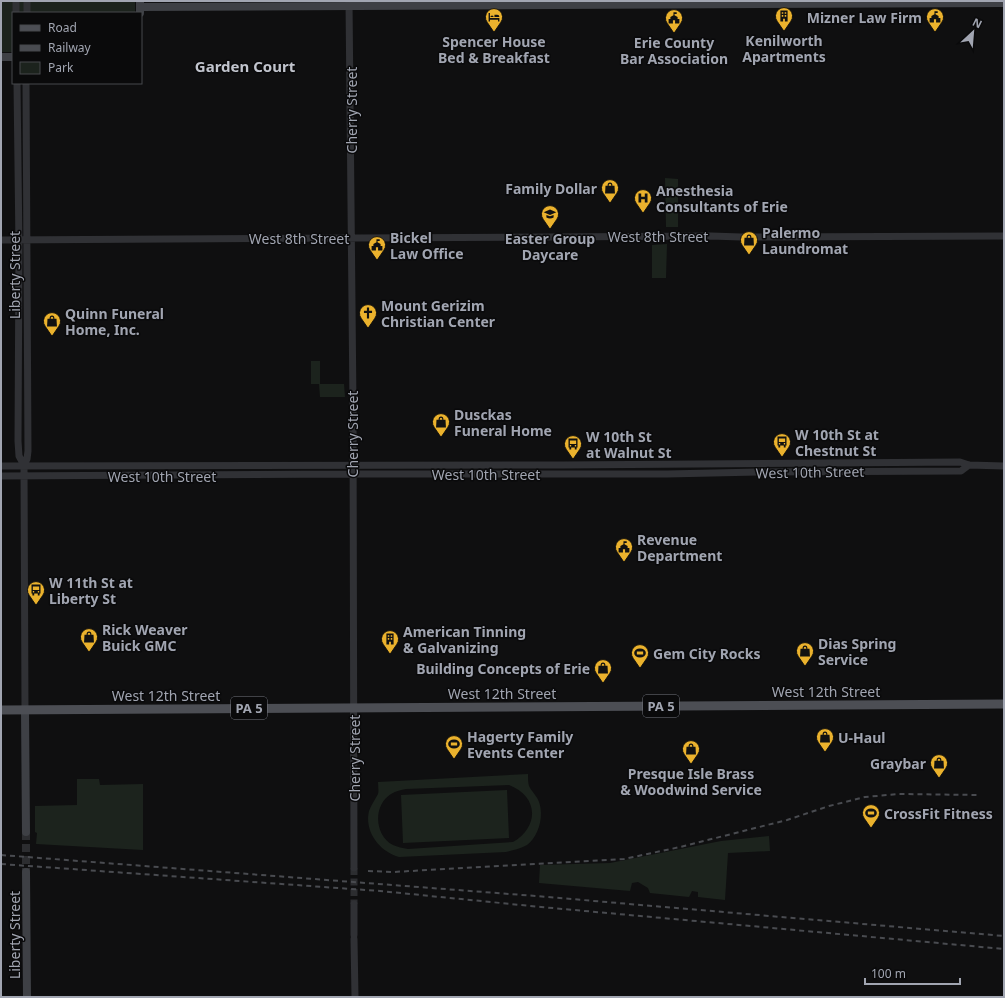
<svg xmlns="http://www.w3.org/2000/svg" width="1005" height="998" font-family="'Noto Sans',sans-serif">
	<rect width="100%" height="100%" fill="#0f0f10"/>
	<path fill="#1c231d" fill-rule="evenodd" d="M1,1h134v12h-122v39h-12z
		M665,178l13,1v48h-12z
		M667,244l-1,34h-14v-33z
		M311,361h9v23h24l1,13h-25l-1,-13h-8z
		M528,774c0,4 0,9 1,12 3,6 8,10 10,16 5,14 0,34 -12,43 -7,4 -14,5 -21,7l-107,5c-19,-5 -35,-25 -30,-46 2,-6 6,-11 9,-17 1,-3 0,-8 0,-12zM509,785c29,11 31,41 4,57l-105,7c-5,-1 -11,-2 -15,-4 -19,-10 -20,-40 -2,-51 5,-3 10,-4 15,-5z
		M77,779h22l1,6 43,-1v66l-107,-6 1,-11 -2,-1v-26l42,-1z
		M507,790l2,48 -106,5 -2,-48z
		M769,836l1,15 -42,2 -3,47 -27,-3v-5l-6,-1 -3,6 -39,-4 -2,-5 -10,-6 -6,1 -2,8 -91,-8 1,-18 70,-2 111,-22z"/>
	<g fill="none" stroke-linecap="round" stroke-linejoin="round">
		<path stroke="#2c2d30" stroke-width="7" stroke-dasharray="7 3.5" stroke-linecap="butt" d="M354,868v36"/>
		<path stroke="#2c2d30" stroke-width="8" stroke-dasharray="8 4" stroke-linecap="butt" d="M26,832v40"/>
		<path stroke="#303135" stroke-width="7" d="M16,1v12
			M27,1v12
			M349,1l4,405 1,462
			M17,83l2,165 -1,193 1,15 5,9
			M1,240l710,-4 30,1 263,-1
			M1,466l562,-1 397,-3 9,3 35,1
			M1,476l351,-2h315l91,-2 203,-1 8,-6
			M25,710l-1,-245 3,-6 1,-8 -2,-368
			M354,904v31
			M354,939l1,58"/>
		<path stroke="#3e4045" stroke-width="8" d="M140,1v12
			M140,7l864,-4
			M1,57h12
			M25,710l1,122
			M26,872l1,125"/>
		<path stroke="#4c4e54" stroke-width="9" d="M1,710l1003,-6"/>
		<path stroke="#494b50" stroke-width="2" stroke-dasharray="5 4" stroke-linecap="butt" d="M1,855l535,41 468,40
			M1,864l379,27 161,16 463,42
			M368,871l25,1 231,-13 56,-12 107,-27 42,-14 36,-9 34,-3 79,1"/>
	</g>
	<defs>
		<g id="building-pin" transform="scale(0.9)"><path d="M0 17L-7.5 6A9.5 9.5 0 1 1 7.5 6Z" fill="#ebb22d" stroke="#0a0a0b"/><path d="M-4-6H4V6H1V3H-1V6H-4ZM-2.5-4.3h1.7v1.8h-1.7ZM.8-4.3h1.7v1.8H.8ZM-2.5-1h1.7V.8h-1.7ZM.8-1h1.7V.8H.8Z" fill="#111"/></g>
		<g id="hotel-pin" transform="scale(0.9)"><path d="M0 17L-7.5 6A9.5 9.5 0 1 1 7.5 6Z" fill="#ebb22d" stroke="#0a0a0b"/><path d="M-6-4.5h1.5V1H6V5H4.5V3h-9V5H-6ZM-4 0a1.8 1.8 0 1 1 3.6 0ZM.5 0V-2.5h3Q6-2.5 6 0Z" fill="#111"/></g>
		<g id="civic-pin" transform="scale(0.9)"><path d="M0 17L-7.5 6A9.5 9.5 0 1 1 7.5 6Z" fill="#ebb22d" stroke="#0a0a0b"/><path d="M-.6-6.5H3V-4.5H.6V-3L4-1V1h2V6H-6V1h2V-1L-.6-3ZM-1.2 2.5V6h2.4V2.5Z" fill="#111"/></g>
		<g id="shop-pin" transform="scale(0.9)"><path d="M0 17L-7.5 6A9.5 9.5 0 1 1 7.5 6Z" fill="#ebb22d" stroke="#0a0a0b"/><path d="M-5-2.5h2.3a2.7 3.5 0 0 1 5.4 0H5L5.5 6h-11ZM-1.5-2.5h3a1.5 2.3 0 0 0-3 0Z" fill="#111"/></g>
		<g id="hospital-pin" transform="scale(0.9)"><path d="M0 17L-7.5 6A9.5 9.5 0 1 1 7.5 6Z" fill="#ebb22d" stroke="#0a0a0b"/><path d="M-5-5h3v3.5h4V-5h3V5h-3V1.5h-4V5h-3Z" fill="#111"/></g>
		<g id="school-pin" transform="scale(0.9)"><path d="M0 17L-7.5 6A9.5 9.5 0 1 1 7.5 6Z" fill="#ebb22d" stroke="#0a0a0b"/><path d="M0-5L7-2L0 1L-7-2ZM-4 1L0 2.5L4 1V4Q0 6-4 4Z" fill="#111"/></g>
		<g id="church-pin" transform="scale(0.9)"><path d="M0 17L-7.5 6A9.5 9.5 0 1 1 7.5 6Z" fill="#ebb22d" stroke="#0a0a0b"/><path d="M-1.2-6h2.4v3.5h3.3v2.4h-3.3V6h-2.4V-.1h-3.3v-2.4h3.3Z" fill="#111"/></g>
		<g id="bus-pin" transform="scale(0.9)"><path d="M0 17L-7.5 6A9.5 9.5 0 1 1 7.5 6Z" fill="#ebb22d" stroke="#0a0a0b"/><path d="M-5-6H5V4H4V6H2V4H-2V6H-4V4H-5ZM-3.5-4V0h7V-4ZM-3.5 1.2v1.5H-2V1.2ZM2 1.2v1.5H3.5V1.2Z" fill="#111"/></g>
		<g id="stadium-pin" transform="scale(0.9)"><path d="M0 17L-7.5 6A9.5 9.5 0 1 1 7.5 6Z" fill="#ebb22d" stroke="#0a0a0b"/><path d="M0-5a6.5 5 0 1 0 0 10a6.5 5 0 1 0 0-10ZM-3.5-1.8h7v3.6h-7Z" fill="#111"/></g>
	</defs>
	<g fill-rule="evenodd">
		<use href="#building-pin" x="784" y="16"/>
		<use href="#hotel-pin" x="494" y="17"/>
		<use href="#civic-pin" x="935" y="17"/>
		<use href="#civic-pin" x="674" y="18"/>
		<use href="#shop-pin" x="610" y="188"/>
		<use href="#hospital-pin" x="643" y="198"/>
		<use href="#school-pin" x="550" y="214"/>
		<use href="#shop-pin" x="749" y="240"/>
		<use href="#civic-pin" x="377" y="245"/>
		<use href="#church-pin" x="368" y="313"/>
		<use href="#shop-pin" x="52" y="321"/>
		<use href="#shop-pin" x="441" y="422"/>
		<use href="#bus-pin" x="782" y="442"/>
		<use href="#bus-pin" x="573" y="444"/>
		<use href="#civic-pin" x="624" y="547"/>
		<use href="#bus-pin" x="36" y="590"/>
		<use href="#shop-pin" x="89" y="637"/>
		<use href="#building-pin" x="390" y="639"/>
		<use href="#shop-pin" x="805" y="651"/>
		<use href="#stadium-pin" x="640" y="653"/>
		<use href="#shop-pin" x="603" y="668"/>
		<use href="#shop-pin" x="825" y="737"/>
		<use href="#stadium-pin" x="454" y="744"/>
		<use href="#shop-pin" x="691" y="749"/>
		<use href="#shop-pin" x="939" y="763"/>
		<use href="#stadium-pin" x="871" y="813"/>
	</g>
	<g text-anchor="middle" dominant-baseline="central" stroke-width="3" stroke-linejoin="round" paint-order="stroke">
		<g fill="#0a0a0b" stroke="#74767f" stroke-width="1">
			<rect x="643" y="695" width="36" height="22" rx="3"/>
			<rect x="231" y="697" width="36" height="22" rx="3"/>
		</g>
		<g font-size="13" font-weight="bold" fill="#a1a5b1">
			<text x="661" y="706">PA 5</text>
			<text x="249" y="708">PA 5</text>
		</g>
		<g font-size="14" font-weight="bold" fill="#a1a5b1" stroke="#0a0a0b" text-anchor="start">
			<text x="922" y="17" text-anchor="end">Mizner Law Firm</text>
			<text x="784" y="40" text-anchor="middle">Kenilworth<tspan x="784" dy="16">Apartments</tspan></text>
			<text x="494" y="41" text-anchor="middle">Spencer House<tspan x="494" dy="16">Bed &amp; Breakfast</tspan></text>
			<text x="674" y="42" text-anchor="middle">Erie County<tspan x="674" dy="16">Bar Association</tspan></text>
			<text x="597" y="188" text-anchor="end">Family Dollar</text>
			<text x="656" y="190">Anesthesia<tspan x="656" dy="16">Consultants of Erie</tspan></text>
			<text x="762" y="232">Palermo<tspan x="762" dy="16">Laundromat</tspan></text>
			<text x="390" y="237">Bickel<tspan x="390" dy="16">Law Office</tspan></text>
			<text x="550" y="238" text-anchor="middle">Easter Group<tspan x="550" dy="16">Daycare</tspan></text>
			<text x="381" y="305">Mount Gerizim<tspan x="381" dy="16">Christian Center</tspan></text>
			<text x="65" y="313">Quinn Funeral<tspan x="65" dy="16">Home, Inc.</tspan></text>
			<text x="454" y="414">Dusckas<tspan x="454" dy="16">Funeral Home</tspan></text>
			<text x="795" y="434">W 10th St at<tspan x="795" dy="16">Chestnut St</tspan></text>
			<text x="586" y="436">W 10th St<tspan x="586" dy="16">at Walnut St</tspan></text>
			<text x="637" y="539">Revenue<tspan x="637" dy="16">Department</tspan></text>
			<text x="49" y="582">W 11th St at<tspan x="49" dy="16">Liberty St</tspan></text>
			<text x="102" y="629">Rick Weaver<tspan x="102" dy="16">Buick GMC</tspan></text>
			<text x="403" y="631">American Tinning<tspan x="403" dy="16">&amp; Galvanizing</tspan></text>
			<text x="818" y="643">Dias Spring<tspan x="818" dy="16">Service</tspan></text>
			<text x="653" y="653">Gem City Rocks</text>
			<text x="590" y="668" text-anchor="end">Building Concepts of Erie</text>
			<text x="467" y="736">Hagerty Family<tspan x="467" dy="16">Events Center</tspan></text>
			<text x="838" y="737">U-Haul</text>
			<text x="926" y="763" text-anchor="end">Graybar</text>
			<text x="691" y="773" text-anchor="middle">Presque Isle Brass<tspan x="691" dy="16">&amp; Woodwind Service</tspan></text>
			<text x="884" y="813">CrossFit Fitness</text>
		</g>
		<g font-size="14" fill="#a1a5b1" stroke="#0a0a0b">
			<text transform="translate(351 110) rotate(-90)">Cherry Street</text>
			<text x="658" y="236">West 8th Street</text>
			<text x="299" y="238">West 8th Street</text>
			<text transform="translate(14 275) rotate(-90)">Liberty Street</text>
			<text transform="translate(352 434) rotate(-90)">Cherry Street</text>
			<text transform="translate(810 472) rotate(-1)">West 10th Street</text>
			<text x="486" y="474">West 10th Street</text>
			<text x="162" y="476">West 10th Street</text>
			<text x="826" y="691">West 12th Street</text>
			<text x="502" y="693">West 12th Street</text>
			<text x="166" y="695">West 12th Street</text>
			<text transform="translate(354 758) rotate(-90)">Cherry Street</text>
			<text transform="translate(14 935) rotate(-90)">Liberty Street</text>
		</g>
		<g font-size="15" font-weight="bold" fill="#c1c4cd" stroke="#0a0a0b">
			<text x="245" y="66">Garden Court</text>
		</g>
	</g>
	<rect width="1005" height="998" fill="none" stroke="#a1a5b1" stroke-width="4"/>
	<rect x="12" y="12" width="130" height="72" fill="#0a0a0b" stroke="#46484d"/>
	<rect x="20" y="25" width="20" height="6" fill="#4c4e54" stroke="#46484d"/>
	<text x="48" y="32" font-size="12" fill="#a1a5b1">Road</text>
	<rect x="20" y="45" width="20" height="6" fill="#494b50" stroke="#46484d"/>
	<text x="48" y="52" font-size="12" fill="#a1a5b1">Railway</text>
	<rect x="20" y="62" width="20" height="12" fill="#1c231d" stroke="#46484d"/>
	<text x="48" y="72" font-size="12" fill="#a1a5b1">Park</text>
	<g transform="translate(973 32) rotate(26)" stroke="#0a0a0b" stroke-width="3" paint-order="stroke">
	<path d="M0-3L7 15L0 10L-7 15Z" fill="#a1a5b1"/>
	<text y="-6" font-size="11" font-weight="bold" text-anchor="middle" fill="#a1a5b1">N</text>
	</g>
	<path d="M865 978v6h95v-6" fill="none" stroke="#a1a5b1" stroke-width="2"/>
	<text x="871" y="978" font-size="12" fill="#a1a5b1" stroke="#0a0a0b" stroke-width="3" paint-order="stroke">100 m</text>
</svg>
